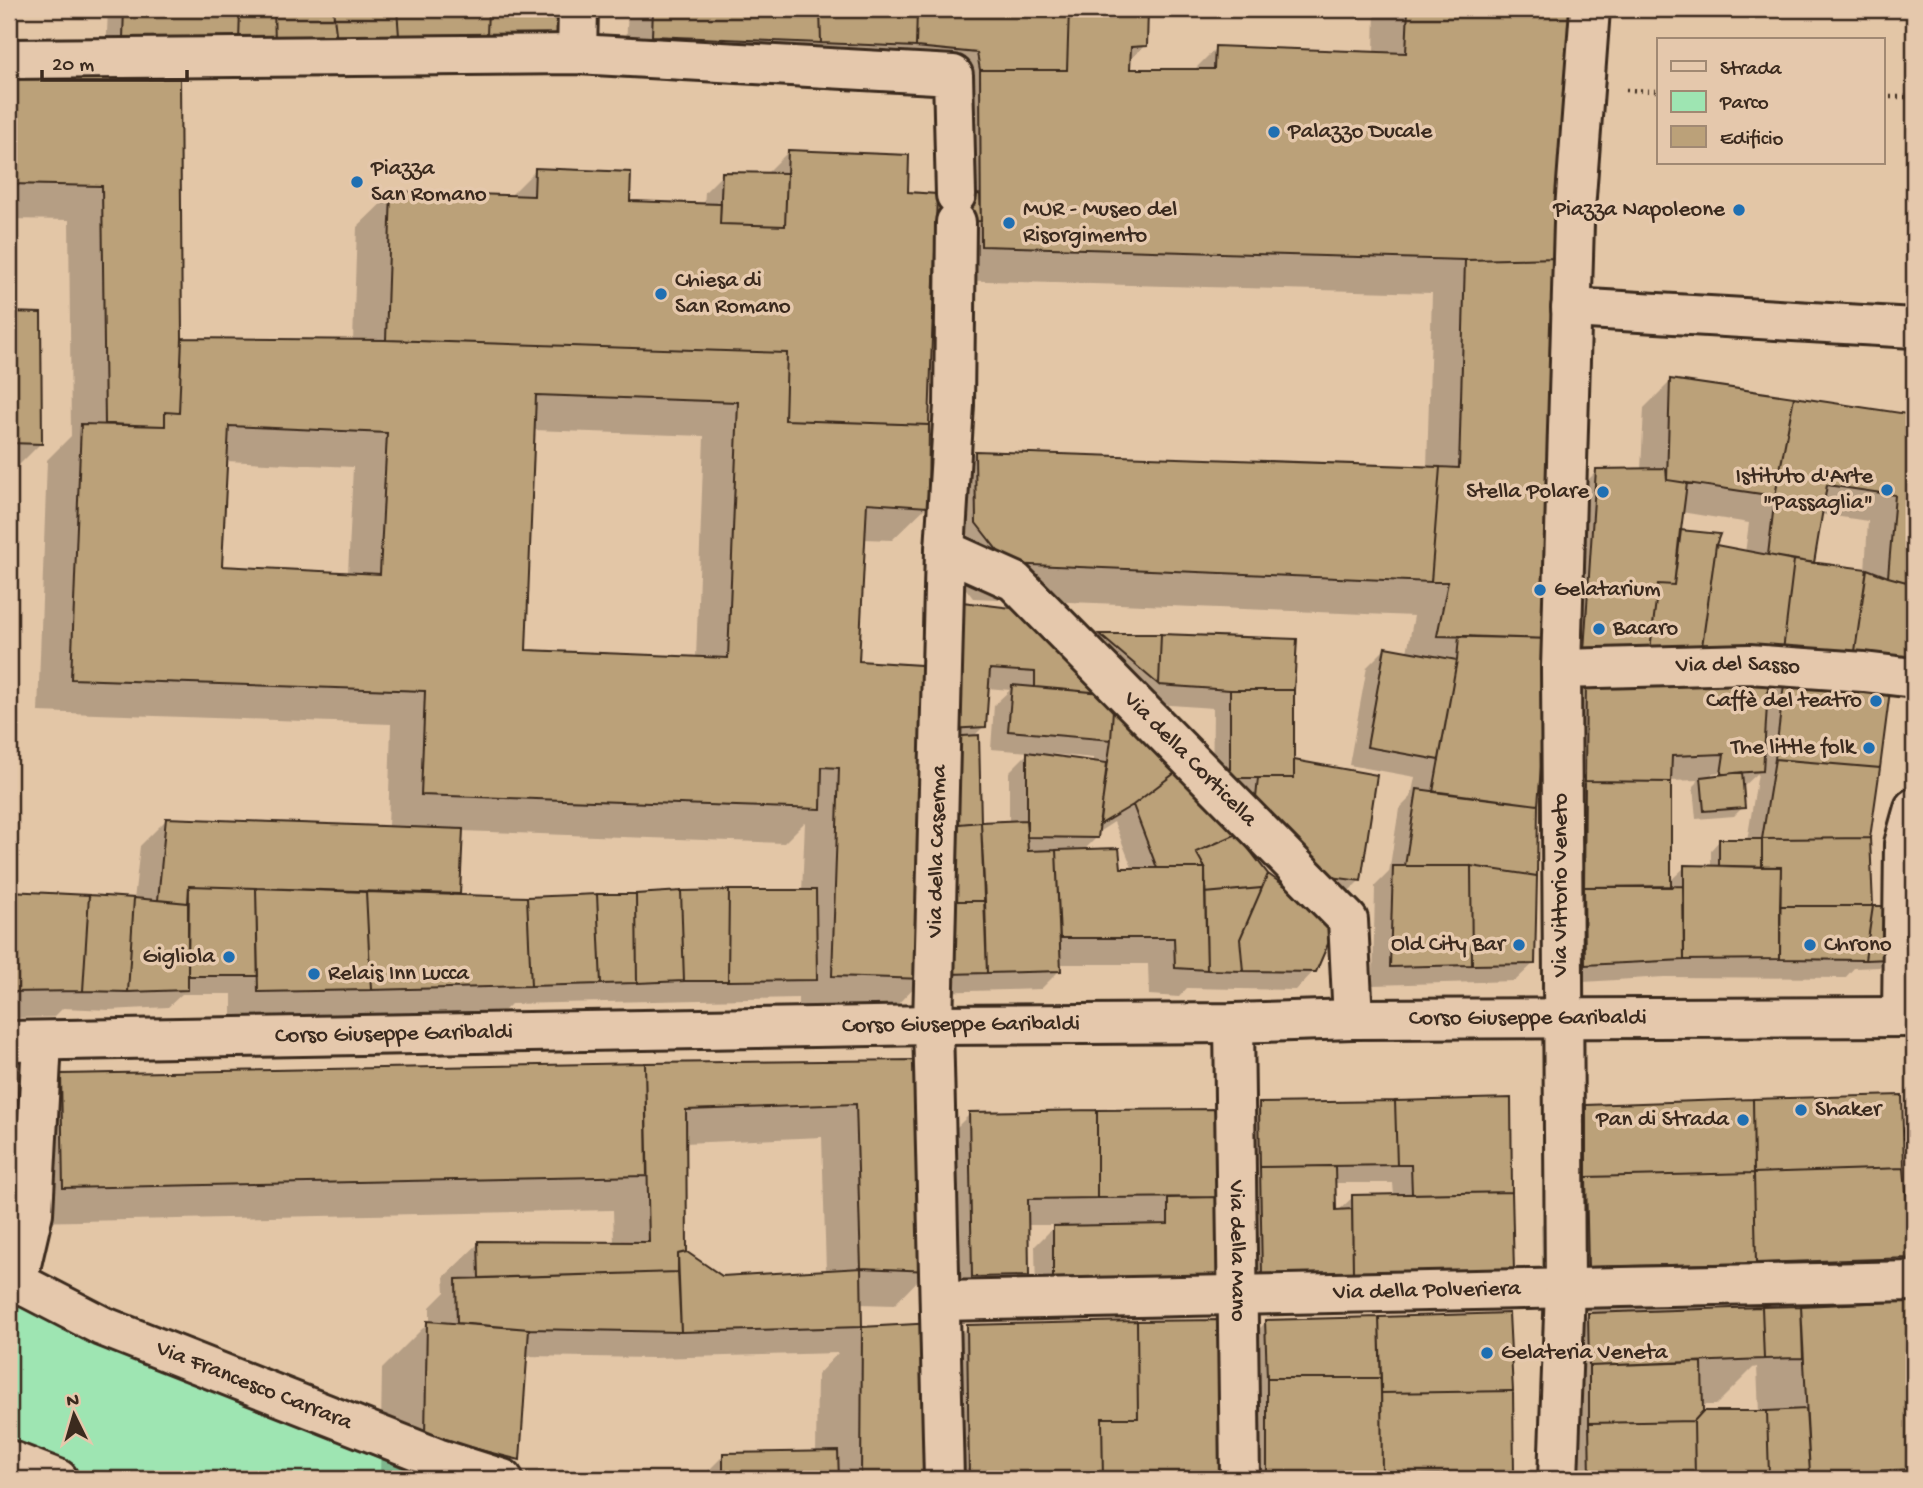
<svg xmlns="http://www.w3.org/2000/svg" width="1923" height="1488" font-family="'Gochi Hand',sans-serif">
	<rect width="100%" height="100%" fill="#e3c6a6"/>
	<filter id="ink" filterUnits="userSpaceOnUse"><feTurbulence type="fractalNoise" baseFrequency=".0143" numOctaves="2"/><feDisplacementMap in="SourceGraphic" scale="14" xChannelSelector="R" yChannelSelector="G"/><feConvolveMatrix kernelMatrix="1 2 1 2 8 2 1 2 1" color-interpolation-filters="sRGB"/></filter>
	<g filter="url(#ink)">
		<path fill="#9ee5b2" stroke="#6c8868" stroke-width="2" d="M9,1298l15,7 405,174h-420z"/>
		<path fill="#0003" fill-rule="evenodd" d="M108,9h455l-1,25 -456,22z
			M628,9h519l-2,36 -17,17v9h65l23,-23 158,6 1,-45h198l-36,796 -3,158 -19,18 -142,4 2,-99 14,-14 10,-63 12,-12 4,-20 -66,-12 18,-98 19,-19 21,4 7,-36 -441,-18 -31,-40 -1,-71 34,-35 452,16 5,-175 -485,-13v-50l-12,1 -8,275 -35,34 -28,-1 -6,123 76,6 2,-47 177,74 201,276 -18,19 -109,-2 -8,9 -30,-2 -1,-31h-89l1,6 -19,19 -110,3 -8,-14 -34,35 -91,-4v-11l-287,6 -9,9 -270,6v-25h-50l-14,13 -59,3 -46,-2 -9,9 -45,1v-126l125,8 6,-54 27,-27 221,9 3,-104 -353,-12 9,-252 24,-24 -2,-216 -60,-1v-141l169,1 2,261 173,1 4,-114 35,-34 117,4 27,-27 92,33 76,3 1,-14 18,-18 42,1 23,-23 118,42 41,2 3,-117 -325,-17zM533,430l171,6 -8,222 -171,-6zM225,461l128,6 -5,107 -128,-6zM987,688l23,2 -16,15 -3,44 38,3 -20,20v51l-30,1 -6,-87 11,-11zM1051,754l42,4v5l-42,-6zM805,822l-3,70 -274,6 -70,-2 3,-65 323,12zM1114,822l19,48h-13l-37,-19 13,-13 1,-5z
			M9,314h30l1,130 -31,31z
			M1671,381l243,36v264l-25,3 -21,154 3,69 17,51 -9,9 -25,1 -9,10 -181,-1 -97,6 -9,-306 12,-179 27,-27 44,-1 3,-62zM1681,512l68,11 -4,30 -31,-6 -35,-16zM1820,514l48,7 -3,50 -53,-6zM1764,668l22,10 -21,20zM1738,771v3l-26,3v-4zM1758,773l-11,68h-28l-8,9v17h-26l-16,15 1,-101 28,-1 -1,3 -4,4 3,32 38,-3 9,-9 -2,-18z
			M1100,636l195,5 -3,121 67,119 -18,18 -129,-103 1,-88 -71,-5 -50,-59z
			M914,1062l1,163 13,45 -34,35 -34,-1v25l73,-4 -1,37 36,-35 252,41 46,-46 247,150 -7,7h-800v-6l18,-18 92,-2 1,-78 21,-22 -185,5 -128,-2 -7,103 -20,20h-118l2,-110 46,-46h2v-16l15,-15 -1,-15 35,-34 135,1 -1,-34 -584,12 -2,-112 34,-34 585,-12zM822,1137l4,135 -104,5 -36,-26 -2,-108z
			M1509,1100l3,170 -268,23 -3,-170 19,-18zM1334,1183h59l1,13 -41,1 -15,14 -4,1z
			M1587,1107l315,61 8,89 -27,27 -156,6 -21,20 94,1 2,-3 112,-6v173l-4,4h-338l-28,-10 -2,-108 50,-50 -49,1 -2,-87 21,-22 -2,-69zM1757,1367l2,46h-57l-1,-8h15l37,-37z
			M1217,1111l2,164 -19,19 -164,1 -1,-49 21,-21h-30l1,50 -27,27 -54,1 -3,-162 27,-27z"/>
		<path fill="#bba179" stroke="#3b2a1e" stroke-width="2" fill-rule="evenodd" d="M124,9h116l-1,34 -116,-5z
			M240,9h34l1,33 -36,1z
			M274,9h59l4,32 -62,1z
			M333,9h64l2,27 -62,5z
			M397,9h91l-1,26 -88,1z
			M488,9h77l-2,26h-76z
			M653,9h167l1,34 -169,-7z
			M820,9h97l-1,38 -95,-4z
			M917,9h152l-2,61h-87l-3,-17 -61,-6z
			M1069,9h79l-1,37 -16,1 -1,22h84l1,-23 191,7 2,-44h167l-15,249 -95,2 -484,-14 -1,-176h87z
			M9,76l171,2 2,260 -3,75 -14,-1v14l-60,-2 -3,-238 -93,-2z
			M788,150l121,5 -1,37 29,2 -8,231 -144,-5 2,-67 -401,-13 5,-149 143,5 1,-28 96,4 -1,29 91,3 -1,20 65,2z
			M722,172l65,1 -2,53 -65,-2z
			M937,194l19,1 24,-1 1,27 -45,2z
			M1560,258l-9,381 -114,-3 11,-54h-17l9,-115 19,1 6,-208z
			M9,312l32,1 1,131 -33,-1z
			M182,338l204,2 401,13 -2,67 144,5 -1,82 -61,-4 -8,158 77,5 -11,313 -93,-3 7,-208 -17,-1 -1,42 -400,-14 4,-104 -354,-12 10,-255 84,2v-14l14,1zM536,395l202,7 -10,256 -202,-8zM229,426l158,7 -7,141 -158,-8z
			M1670,379l124,18 -19,99 -108,-16z
			M1794,397l120,18v169l-26,-7 7,-82 -68,-10 -13,78 -46,-8 7,-59z
			M975,451l465,16 -9,115 -423,-18 -32,-41z
			M1666,468l1,12 20,3 -13,102 -16,-1 -8,66 -66,1 12,-182z
			M1680,530l40,4 -4,11 -15,109 -51,-4 8,-66 16,1z
			M1716,545l78,15 -11,91 -82,3z
			M1794,560l73,9 -13,89 -71,-7z
			M1867,569l21,8 26,7v84l-60,-10z
			M954,601l75,9 85,84 -79,-7v-15l-45,-3 -4,58 -38,2z
			M1099,634h62l-2,51z
			M1161,634l136,5 -3,51h-64l-71,-5z
			M1459,636l92,3 -13,166 -105,-13 24,-132z
			M1385,647l72,13 -18,100 -72,-13z
			M1769,672l-6,99 -42,3 3,-20 -52,2 -1,26 -86,-1 1,-105z
			M1785,676l106,7 -11,85 -105,-9z
			M1012,685l102,9 -3,46 -103,-9z
			M1230,690h64v88h-64z
			M1114,694l66,75 -47,36 -34,20 12,-85z
			M979,735l2,87 -33,3 -2,-88z
			M1027,752l80,11 -9,75 -71,-1z
			M1775,759l105,9 -10,70 -108,1z
			M1294,760l83,15 -16,106 -45,-6 -61,-67 3,-30h36z
			M1180,769l57,65 -41,18 9,16h-48l-24,-63z
			M1742,772l3,36 -41,3 -3,-34z
			M1585,781l86,1v105h-87z
			M1417,789l121,16 -1,71 -66,-10h-66z
			M166,818l297,11 -3,65 -271,-8 -1,17 -30,-3z
			M1026,820l2,31 28,-1 5,121 -74,2 -6,-151z
			M981,822l4,79h-36l-1,-76z
			M1237,834l31,40 -6,14 -57,5v-25l-9,-16z
			M1870,838l3,68h-93l1,-39h-19v-28z
			M1719,839h43v28l-43,-1z
			M1119,848l2,20h84l2,102 -32,-2 -1,-30h-114l-4,-88z
			M1684,865l97,2 -1,92 -96,1z
			M1393,866h78l1,99 -82,2z
			M1471,866l66,10 -2,88 -63,1z
			M1268,874l69,49 -21,49 -73,-1 -3,-32z
			M189,886l67,2 2,88h-70z
			M1683,886l1,74 -99,5 -1,-78z
			M256,888l110,4 5,98 -113,2z
			M1262,888l-22,51 3,32 -36,-1 -2,-77z
			M729,890h87l1,90 -89,1z
			M729,890l-1,91h-44l-3,-90z
			M9,891l80,4 -6,96 -74,1z
			M681,891l3,90 -47,2 -1,-89z
			M366,892l161,5 4,89 -160,4z
			M597,894l4,90 -70,2 -4,-89z
			M597,894h39l1,89 -36,1z
			M89,895l45,3 -6,94 -45,-1z
			M134,898l54,5v87l-60,2z
			M949,901h36l2,72 -38,1z
			M1780,906h93l-8,54 -85,-1z
			M1873,906h18l-1,53 -25,1z
			M916,1060l1,163 15,-2 -2,50 -69,-3 -5,-164 -170,6 1,142 -9,2v18l-199,6 -1,-37 171,1 -4,-179z
			M645,1063l2,113 -584,12 -2,-114z
			M1902,1095l2,73 -150,5 -1,-74z
			M1511,1098l1,94 -100,2 -1,-29h-14l-2,-64z
			M1753,1099l1,74 -168,4v-72z
			M1395,1101l2,64 -137,2 -1,-64z
			M1219,1109l1,88 -123,1v-88z
			M1097,1110v88l-69,1 1,77 -57,1 -3,-165z
			M1335,1166l1,44 16,-1 1,64 -91,3 -2,-109z
			M1904,1168l8,90 -156,5 -2,-90z
			M1754,1173l2,90 -168,4 -2,-90z
			M1512,1192l2,79 -161,2 -1,-78z
			M1220,1197l1,79 -168,2v-52l115,-2v-26z
			M687,1252l35,24 139,-8 1,59 -181,5 -3,-78z
			M678,1272l3,60 -152,-3 -72,-6 -1,-44z
			M1914,1301v168l-104,5 -9,-168z
			M1801,1306l2,52 -39,1 -2,-52z
			M1762,1307l2,52 -175,7 -1,-53z
			M1509,1313l4,78 -132,2 -2,-76z
			M1379,1317l2,61h-114l-2,-58z
			M1221,1320l2,159h-120l-1,-61h36l-1,-97z
			M427,1321l102,8 -9,131 -95,-24z
			M1137,1321l1,97h-36l1,61h-134l-2,-154z
			M934,1323l-2,156h-71l1,-152z
			M1702,1362l1,49 -9,10 -105,2v-57z
			M1267,1378h114l1,97h-115z
			M1513,1391l1,82 -132,2 -1,-82z
			M1806,1409l4,65 -41,2 -2,-65z
			M1703,1411h64l2,65 -74,2 -1,-57z
			M1694,1421l1,57 -105,1 -1,-56z
			M838,1451l1,28h-116v-26z"/>
		<g fill="none" stroke-linecap="round" stroke-linejoin="round">
			<g stroke="#3b2a1e" stroke-width="44">
				<g id="street">
					<path d="M577,54l1,-45"/>
					<path d="M9,59l568,-5 376,21 3,120"/>
					<path d="M1571,308l343,20"/>
					<path id="s1" d="M945,550l69,31 334,339 5,99"/>
					<path id="s2" d="M1561,669l188,-5 115,8 50,6"/>
					<path d="M1902,1017l2,-173 10,-36"/>
					<path id="s3" d="M1234,1023l6,456"/>
					<path id="s4" d="M9,1041l924,-16 301,-2 119,-4 561,-2"/>
					<path id="s5" d="M9,1278l93,48 335,132 66,21"/>
					<path d="M17,1282l16,-69 9,-172"/>
					<path id="s6" d="M941,1301l973,-20"/>
					<path d="M9,1460l49,19"/>
					<path id="s7" d="M944,1479l-11,-454 12,-475 9,-145 2,-183"/>
					<path d="M1558,1479l7,-191 -4,-619 13,-446 16,-214"/>
				</g>
			</g>
			<path stroke="#3b2a1e" stroke-width="4.5" stroke-dasharray="2 5" stroke-linecap="butt" d="M1626,90l33,1
				M1883,97h31"/>
			<use href="#street" stroke="#e5c8ac" stroke-width="38"/>
		</g>
	</g>
	<g fill="#1f6fb2" stroke="#e5c8ac" stroke-width="2.5">
		<circle cx="1274" cy="132" r="7"/>
		<circle cx="357" cy="182" r="7"/>
		<circle cx="1739" cy="210" r="7"/>
		<circle cx="1009" cy="223" r="7"/>
		<circle cx="661" cy="294" r="7"/>
		<circle cx="1887" cy="490" r="7"/>
		<circle cx="1603" cy="492" r="7"/>
		<circle cx="1540" cy="590" r="7"/>
		<circle cx="1599" cy="629" r="7"/>
		<circle cx="1876" cy="701" r="7"/>
		<circle cx="1869" cy="748" r="7"/>
		<circle cx="1519" cy="945" r="7"/>
		<circle cx="1810" cy="945" r="7"/>
		<circle cx="229" cy="957" r="7"/>
		<circle cx="314" cy="974" r="7"/>
		<circle cx="1801" cy="1110" r="7"/>
		<circle cx="1743" cy="1120" r="7"/>
		<circle cx="1487" cy="1353" r="7"/>
	</g>
	<g text-anchor="middle" dominant-baseline="central" stroke-width="7" stroke-linejoin="round" paint-order="stroke">
		<g font-size="23" fill="#3b2a1e" stroke="#e5c8ac" text-anchor="start">
			<text x="1288" y="132">Palazzo Ducale</text>
			<text x="371" y="169">Piazza<tspan x="371" dy="26">San Romano</tspan></text>
			<text x="1023" y="210">MUR - Museo del<tspan x="1023" dy="26">Risorgimento</tspan></text>
			<text x="1725" y="210" text-anchor="end">Piazza Napoleone</text>
			<text x="675" y="281">Chiesa di<tspan x="675" dy="26">San Romano</tspan></text>
			<text x="1873" y="477" text-anchor="end">Istituto d'Arte<tspan x="1873" dy="26">"Passaglia"</tspan></text>
			<text x="1589" y="492" text-anchor="end">Stella Polare</text>
			<text x="1554" y="590">Gelatarium</text>
			<text x="1613" y="629">Bacaro</text>
			<text x="1862" y="701" text-anchor="end">Caffè del teatro</text>
			<text x="1855" y="748" text-anchor="end">The little folk</text>
			<text x="1505" y="945" text-anchor="end">Old City Bar</text>
			<text x="1824" y="945">Chrono</text>
			<text x="215" y="957" text-anchor="end">Gigliola</text>
			<text x="328" y="974">Relais Inn Lucca</text>
			<text x="1815" y="1110">Shaker</text>
			<text x="1729" y="1120" text-anchor="end">Pan di Strada</text>
			<text x="1501" y="1353">Gelateria Veneta</text>
		</g>
		<g font-size="23" fill="#3b2a1e" stroke="#e5c8ac">
			<text stroke="none"><textPath href="#s2" startOffset="177">Via del Sasso</textPath></text>
			<text stroke="none"><textPath href="#s1" startOffset="326">Via della Corticella</textPath></text>
			<text stroke="none"><textPath href="#s7" startOffset="628">Via della Caserma</textPath></text>
			<text transform="translate(1561 885) rotate(-90)">Via Vittorio Veneto</text>
			<text stroke="none"><textPath href="#s4" startOffset="1519">Corso Giuseppe Garibaldi</textPath></text>
			<text stroke="none"><textPath href="#s4" startOffset="952">Corso Giuseppe Garibaldi</textPath></text>
			<text stroke="none"><textPath href="#s4" startOffset="385">Corso Giuseppe Garibaldi</textPath></text>
			<text stroke="none"><textPath href="#s3" startOffset="228">Via della Mano</textPath></text>
			<text stroke="none"><textPath href="#s6" startOffset="486">Via della Polveriera</textPath></text>
			<text stroke="none"><textPath href="#s5" startOffset="268">Via Francesco Carrara</textPath></text>
		</g>
	</g>
	<rect width="1923" height="1488" fill="none" stroke="#e5c8ac" stroke-width="35"/>
	<rect x="18" y="18" width="1888" height="1453" fill="none" stroke="#3b2a1e" stroke-width="2.5" filter="url(#ink)"/>
	<rect x="1657" y="38" width="228" height="126" fill="#e5c8ac" stroke="#a18973" stroke-width="2"/>
	<rect x="1671" y="61" width="35" height="10" fill="#e5c8ac" stroke="#a18973" stroke-width="2"/>
	<text x="1720" y="74" font-size="21" fill="#3b2a1e">Strada</text>
	<rect x="1671" y="91" width="35" height="21" fill="#9ee5b2" stroke="#a18973" stroke-width="2"/>
	<text x="1720" y="108" font-size="21" fill="#3b2a1e">Parco</text>
	<rect x="1671" y="126" width="35" height="21" fill="#bba179" stroke="#a18973" stroke-width="2"/>
	<text x="1720" y="144" font-size="21" fill="#3b2a1e">Edificio</text>
	<g transform="translate(74 1415) rotate(355)" stroke="#e5c8ac" stroke-width="5" paint-order="stroke">
	<path d="M0-5L12 26L0 18L-12 26Z" fill="#3b2a1e"/>
	<text y="-10" font-size="19" font-weight="bold" text-anchor="middle" fill="#3b2a1e">N</text>
	</g>
	<path d="M42 70v10h145v-10" fill="none" stroke="#3b2a1e" stroke-width="3.5"/>
	<text x="52" y="70" font-size="21" fill="#3b2a1e" stroke="#e5c8ac" stroke-width="5" paint-order="stroke">20 m</text>
</svg>
